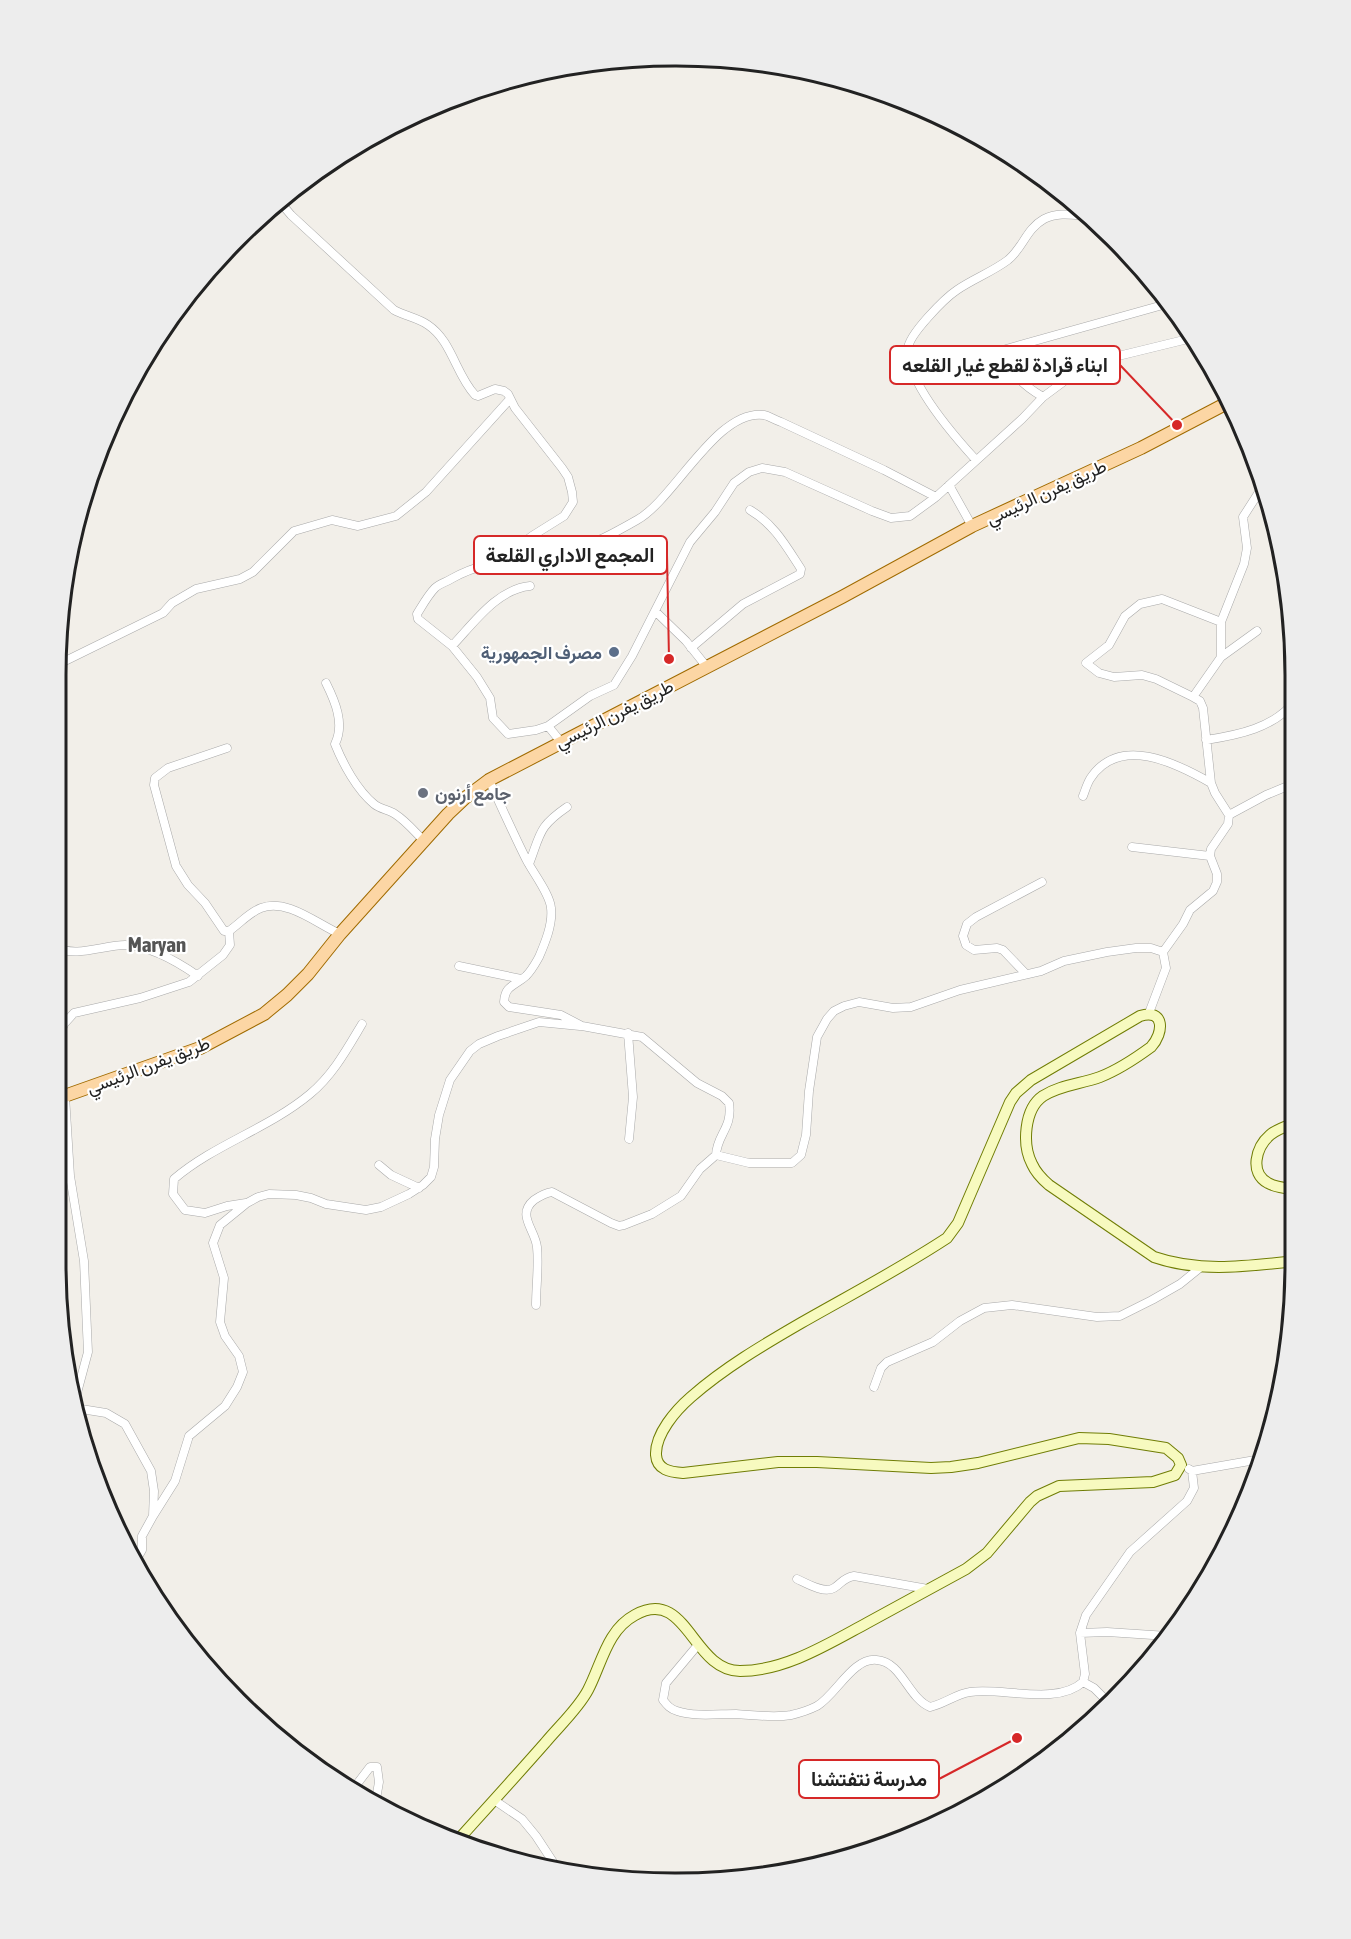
<svg xmlns="http://www.w3.org/2000/svg" width="1351" height="1939" font-family="'Asap Condensed',Vazirmatn,sans-serif">
	<rect width="100%" height="100%" fill="#f2efe9"/>
	<g fill="none" stroke-linecap="round" stroke-linejoin="round">
		<g stroke="#a9a9a9" stroke-width="9">
			<path id="street" d="M280,202l11,13 103,95c11,6 24,8 34,15 24,16 28,50 47,70l3,1 17,-7 9,2 4,3 7,14 47,60 6,9 4,15 1,10 -9,14 -32,20 -34,26
				M1043,397c-19,-11 -36,-25 -37,-48l164,-46
				M976,460c-21,-23 -69,-78 -68,-111 0,-14 37,-51 49,-59 16,-11 35,-18 51,-30 15,-12 18,-31 36,-41 14,-7 29,-4 45,-3
				M949,485l23,41
				M655,611l31,30 20,25
				M452,646c21,-22 45,-57 78,-60
				M691,648l52,-44 57,-30 1,-5c-15,-23 -27,-45 -51,-59
				M1221,657l36,-26
				M1292,657l2,6
				M57,665l106,-52 9,-10 24,-14 44,-10 13,-7 41,-41 38,-11 26,6 38,-10 30,-24 84,-93
				M326,683c9,18 19,41 9,61 8,20 22,46 39,60 6,5 15,6 21,10 11,7 19,17 28,26
				M1193,697l-37,-18 -14,-4 -28,2 -15,-4 -13,-10 23,-18 16,-29 15,-12 22,-5 59,23
				M548,726l-12,4 -28,4 -15,-16 -3,-20 -13,-21 -25,-31 -34,-27 -1,-5c5,-8 11,-19 18,-26 4,-4 11,-6 16,-9 36,-21 79,-20 119,-29 23,-5 46,-18 67,-30 37,-20 80,-112 127,-105 5,1 11,5 17,7l103,48 52,27
				M1206,740c32,-5 68,-12 89,-39
				M561,742l-13,-16 42,-30 24,-11 18,-29 58,-114 25,-30 19,-29 15,-11 13,-4 23,4 87,39 19,7 19,-2 26,-19 86,-78 21,-22 35,-26 28,-12 86,-21
				M227,748l-59,20 -13,10 -1,7 22,81 12,19 17,18 19,28h5
				M489,780c12,26 24,53 37,79 7,14 24,35 25,49 2,16 -6,35 -12,49 -4,7 -7,13 -13,19 -11,10 -21,9 -22,26l5,5 52,8 21,11 60,11 55,46 25,13 7,7c4,25 -12,31 -13,52l33,8h43l9,-8 5,-20 3,-44 8,-54 10,-18 7,-8 10,-5 15,-4 34,6 18,-1 49,-17 81,-19 23,-10 43,-9 29,-4h15l12,4 3,16 -17,45
				M1083,796c2,-5 4,-12 7,-17 29,-45 86,-16 121,4
				M1229,815l37,-20 29,-12
				M1132,847l78,9
				M529,864c12,-31 9,-37 38,-57
				M56,947c19,11 48,-2 69,-2 26,1 53,17 73,31
				M1163,952l20,-28 7,-14 23,-19 4,-9v-8l-7,-18 1,-7 17,-25 1,-9 -14,-22 -4,-10 -8,-75 -3,-7 -7,-4 28,-40v-35l23,-58 3,-16 -4,-31 18,-28
				M1294,958h1
				M459,966l62,13
				M1026,974l-23,-24 -6,-2 -23,2 -8,-5 -3,-9 4,-12 9,-7 66,-35
				M628,1033l5,64 -4,42
				M56,1044l8,-20 10,-11 66,-15 49,-16 34,-27 7,-10 -1,-14c10,-7 21,-19 32,-23 26,-10 56,16 79,26
				M65,1096l5,80 14,85 3,69 1,22 -14,52
				M379,1165l12,10 28,13
				M246,1203l-19,3 -22,7 -20,-3 -12,-16 1,-15c41,-35 94,-50 136,-85 23,-19 37,-45 52,-70
				M536,1305c0,-19 3,-39 1,-58 -2,-18 -21,-32 -3,-47 6,-4 11,-7 18,-8l59,31 8,3 5,-1 28,-11 29,-18 19,-27 16,-14
				M874,1387l7,-19 6,-6 46,-20 27,-21 24,-13 28,-3 85,12 23,-1 32,-16 28,-16 21,-17
				M75,1408l31,5 19,11 26,47 3,20 -1,25 -11,20v14l-7,12
				M1189,1469l3,2 69,-12
				M153,1516l22,-35 14,-45 36,-30 12,-19 6,-15 -4,-16 -14,-20 -5,-14 4,-44 -11,-35 7,-18 27,-22 11,-6 11,-3 27,1 15,3 15,6 40,6 15,-3 28,-13 14,-9 8,-8 3,-10 1,-28 4,-24 11,-35 20,-29 9,-7 19,-8 41,-14 41,4
				M797,1579c9,4 27,15 37,9 8,-5 9,-10 20,-12l74,13
				M1080,1633l27,-1 61,4
				M697,1646l-31,37 -3,17c4,5 7,9 14,11 18,6 40,3 59,3 18,1 37,4 55,1 9,-2 18,-5 26,-9 19,-11 36,-49 60,-46 25,2 31,38 53,47 14,-3 26,-13 40,-15 32,-5 87,14 113,-10l2,-8 -5,-41 6,-18 44,-63 57,-51 7,-13 -2,-17
				M1083,1682l11,6 17,17
				M346,1787l11,-3 13,-17h7l2,15 -4,23
				M494,1800l28,19 14,17 21,32
				M417,1826l11,-2 16,14"/>
		</g>
		<g stroke="#707d05" stroke-width="12">
			<path id="secondary" d="M1295,1123c-8,3 -18,6 -25,12 -14,12 -21,38 -2,48 9,5 18,5 27,6
				M457,1841c29,-32 59,-65 88,-98 14,-17 33,-34 43,-53 14,-27 19,-60 47,-75 52,-29 57,56 105,56 45,0 88,-27 127,-48 33,-18 66,-36 99,-54l21,-16 43,-51 7,-6 22,-10 94,-4 22,-7 6,-10 -3,-7 -12,-10 -57,-9 -30,-1 -101,25 -27,4 -20,1 -114,-6h-39l-95,11c-13,-1 -26,-3 -27,-18 -1,-21 20,-45 35,-58 33,-29 72,-52 110,-74 49,-28 99,-54 146,-85l11,-15 52,-121 6,-9 15,-13 109,-64c25,-8 24,17 11,31 -15,11 -33,23 -51,30 -19,7 -40,8 -57,19 -19,13 -21,49 -11,68 4,9 10,15 17,21l105,72c46,16 94,9 141,4"/>
		</g>
		<g stroke="#a06b00" stroke-width="14">
			<path id="primary" d="M56,1099l144,-51 64,-34 23,-19 21,-21 32,-40 108,-120 17,-16 24,-18 353,-183 130,-71 169,-78 90,-47"/>
		</g>
		<use href="#street" stroke="#fff" stroke-width="8"/>
		<use href="#secondary" stroke="#f7fabf" stroke-width="10"/>
		<use href="#primary" stroke="#fcd6a4" stroke-width="12"/>
	</g>
	<circle fill="#5c6f8a" stroke="#fff" stroke-width="2" cx="614" cy="652" r="6"/>
	<circle fill="#6b7280" stroke="#fff" stroke-width="2" cx="423" cy="793" r="6"/>
	<g text-anchor="middle" dominant-baseline="central" stroke-width="4.5" stroke-linejoin="round" paint-order="stroke">
		<g font-size="18" fill="#222" stroke="#fff">
			<text transform="translate(1046 492) rotate(-25)">طريق يفرن الرئيسي</text>
			<text transform="translate(614 714) rotate(-27)">طريق يفرن الرئيسي</text>
			<text transform="translate(148 1065) rotate(-21)">طريق يفرن الرئيسي</text>
		</g>
		<g font-size="18" font-weight="bold" fill="#4e5e75" stroke="#fff" text-anchor="end">
			<text x="602" y="652">مصرف الجمهورية</text>
		</g>
		<g font-size="18" font-weight="bold" fill="#5b616d" stroke="#fff" text-anchor="start">
			<text x="435" y="793">جامع أرنون</text>
		</g>
		<g font-size="21" font-weight="bold" fill="#555" stroke="#fff">
			<text x="157" y="944">Maryan</text>
		</g>
	</g>
	<path d="M0 0H1351V1939H0ZM675 66H676A609 609 0 0 1 1285 675V1264A609 609 0 0 1 676 1873H675A609 609 0 0 1 66 1264V675A609 609 0 0 1 675 66Z" fill="#ededed" fill-rule="evenodd"/>
	<path fill="none" stroke="#222" stroke-width="3" d="M675 66H676A609 609 0 0 1 1285 675V1264A609 609 0 0 1 676 1873H675A609 609 0 0 1 66 1264V675A609 609 0 0 1 675 66Z"/>
	<path fill="none" stroke="#d62828" stroke-width="2" d="M1177 425L1120 365M669 659L667 555M1017 1738L939 1779"/>
	<g fill="#d62828" stroke="#fff" stroke-width="2">
		<circle cx="1177" cy="425" r="6"/>
		<circle cx="669" cy="659" r="6"/>
		<circle cx="1017" cy="1738" r="6"/>
	</g>
	<g fill="#fff" stroke="#d62828" stroke-width="2">
		<rect x="890" y="346" width="230" height="38" rx="6"/>
		<rect x="474" y="536" width="193" height="38" rx="6"/>
		<rect x="799" y="1760" width="140" height="38" rx="6"/>
	</g>
	<g font-size="20" text-anchor="middle" font-weight="bold" fill="#222">
		<text x="1005" y="372">ابناء قرادة لقطع غيار القلعه</text>
		<text x="570" y="562">المجمع الاداري القلعة</text>
		<text x="869" y="1786">مدرسة نتفتشنا</text>
	</g>
</svg>
